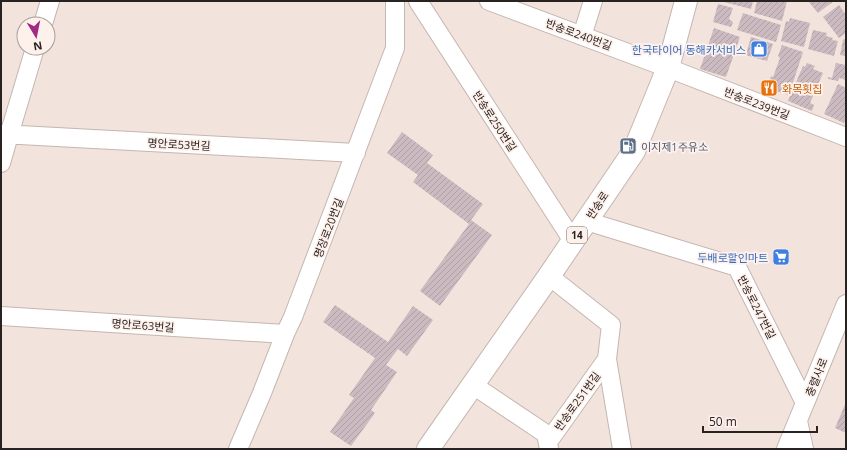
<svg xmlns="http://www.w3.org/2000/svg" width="847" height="450" font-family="'Open Sans','Noto Sans KR',sans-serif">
	<defs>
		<pattern id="building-hatch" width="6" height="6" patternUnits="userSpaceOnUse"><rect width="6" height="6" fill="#cbbbc1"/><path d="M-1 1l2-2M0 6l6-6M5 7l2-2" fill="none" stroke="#aea0a6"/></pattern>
	</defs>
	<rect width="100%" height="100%" fill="#f3e3dd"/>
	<path fill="url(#building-hatch)" d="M720,1h33l-2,8z
		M757,1h30l-5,20 -28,-8z
		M808,1h26l-16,12z
		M718,4l15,4 -4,11 4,3 -2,5 -18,-5z
		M839,5l7,10v18l-7,5 -16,-21z
		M743,13l38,12 -5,17 -39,-12z
		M790,18l20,5 -6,24 -23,-6 5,-20 3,1z
		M714,28l26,9 -14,40 -26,-8z
		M813,30l14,3 -1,3 7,2 -1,2 6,1 -4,15 -26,-7z
		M751,37l22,7 -6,17 -21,-6z
		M846,38v18l-6,-1 3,-15z
		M782,45l21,7 -14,43 -22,-7 4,-12 2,1 7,-19 -2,-2z
		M807,63l8,3 -2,3 10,4 -13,30 4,2 -2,6 -24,-10 15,-35 2,1z
		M836,63l10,2v15l-7,-2 -1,3 -10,-2v-2l4,1z
		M838,84l8,4v30l-2,5 -20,-9z
		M402,132l31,23 -6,8 56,41 -12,16 21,15 -52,71 -20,-15 49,-67 -56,-42 5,-7 -31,-22z
		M335,305l53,37 25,-36 20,14 -26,36 -9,-7 -12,16 11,7 -26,38 4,3 -24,33 -21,-14 24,-34 -5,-3 26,-37 -52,-36z
		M846,402v31l-11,-5z"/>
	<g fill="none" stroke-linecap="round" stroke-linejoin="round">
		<g stroke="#c5b6b0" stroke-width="20">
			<path id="minor" d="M418,1l155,240
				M489,1l179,67 178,69
				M43,24l7,-23
				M582,36l11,-35
				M1,134l355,19
				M1,163l8,-28 26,-87
				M586,221l151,46 68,136
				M1,316l284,18
				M607,359l15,90
				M473,385l73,49 3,15
				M798,421l6,28
				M548,442l59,-83 4,-34 -62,-49
				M238,449l24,-56 23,-59 8,-17 102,-269v-47
				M786,449l60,-145"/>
		</g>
		<g stroke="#c5b6b0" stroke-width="24">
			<path id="major" d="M428,449l121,-173 85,-125 34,-83 18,-67"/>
		</g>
		<use href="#minor" stroke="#fff" stroke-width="18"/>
		<use href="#major" stroke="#fff" stroke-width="22"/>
	</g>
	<defs>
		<g id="shop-square" transform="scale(0.9)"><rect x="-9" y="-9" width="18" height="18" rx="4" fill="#3f7fe0" stroke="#fef1ec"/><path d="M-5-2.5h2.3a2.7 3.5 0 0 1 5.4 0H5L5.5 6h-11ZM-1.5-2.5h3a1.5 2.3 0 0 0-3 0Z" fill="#fff"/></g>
		<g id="restaurant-square" transform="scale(0.9)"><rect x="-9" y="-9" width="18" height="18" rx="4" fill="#e8710a" stroke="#fef1ec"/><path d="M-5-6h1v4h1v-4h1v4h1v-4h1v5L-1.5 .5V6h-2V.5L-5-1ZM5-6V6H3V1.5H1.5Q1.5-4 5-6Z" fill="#fff"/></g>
		<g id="fuel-square" transform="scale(0.9)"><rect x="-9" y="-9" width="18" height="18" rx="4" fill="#5c6f8a" stroke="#fef1ec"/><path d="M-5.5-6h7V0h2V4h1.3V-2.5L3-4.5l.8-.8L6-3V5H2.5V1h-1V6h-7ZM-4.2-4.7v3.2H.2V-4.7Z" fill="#fff"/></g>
		<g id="supermarket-square" transform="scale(0.9)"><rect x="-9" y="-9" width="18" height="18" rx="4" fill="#3f7fe0" stroke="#fef1ec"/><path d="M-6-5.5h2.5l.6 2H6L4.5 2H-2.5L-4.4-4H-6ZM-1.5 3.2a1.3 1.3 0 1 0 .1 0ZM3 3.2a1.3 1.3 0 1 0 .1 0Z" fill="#fff"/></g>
	</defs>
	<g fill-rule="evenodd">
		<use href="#shop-square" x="759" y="49"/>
		<use href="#restaurant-square" x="769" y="88"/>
		<use href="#fuel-square" x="628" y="146"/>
		<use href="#supermarket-square" x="781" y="257"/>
	</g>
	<g text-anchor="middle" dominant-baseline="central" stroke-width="3.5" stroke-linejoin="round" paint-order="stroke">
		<rect fill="#fef1ec" stroke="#68605d" stroke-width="1" x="567" y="227" width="20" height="16" rx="3"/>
		<g font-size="10" font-weight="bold" fill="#282220">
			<text x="577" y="235">14</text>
		</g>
		<g font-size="11" fill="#282220" stroke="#fef1ec">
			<text transform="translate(579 34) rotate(20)">반송로240번길</text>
			<text transform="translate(757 103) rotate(21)">반송로239번길</text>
			<text transform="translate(495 121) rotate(57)">반송로250번길</text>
			<text transform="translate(179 144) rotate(3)">명안로53번길</text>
			<text transform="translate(597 205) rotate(-56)">반송로</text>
			<text transform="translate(328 228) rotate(-69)">명장로20번길</text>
			<text transform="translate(757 307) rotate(63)">반송로247번길</text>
			<text transform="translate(143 325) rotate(4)">명안로63번길</text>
			<text transform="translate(816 377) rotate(-68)">충렬사로</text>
			<text transform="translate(577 401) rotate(-54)">반송로251번길</text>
		</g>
		<g font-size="11" fill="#366cbe" stroke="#fef1ec" text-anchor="end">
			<text x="746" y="49">한국타이어 동해카서비스</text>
			<text x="768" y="257">두배로할인마트</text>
		</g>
		<g font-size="11" fill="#c56008" stroke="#fef1ec" text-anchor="start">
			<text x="782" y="88">화목횟집</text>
		</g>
		<g font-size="11" fill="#4e5e75" stroke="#fef1ec" text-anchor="start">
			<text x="641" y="146">이지제1주유소</text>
		</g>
	</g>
	<rect width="847" height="450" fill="none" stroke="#282220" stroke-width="4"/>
	<g transform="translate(36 36) rotate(170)"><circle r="19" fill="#fef1ec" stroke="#a89e9a"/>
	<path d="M0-3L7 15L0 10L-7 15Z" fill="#a12a83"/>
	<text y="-6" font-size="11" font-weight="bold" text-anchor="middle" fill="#282220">N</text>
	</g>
	<path d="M703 426v6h114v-6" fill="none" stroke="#282220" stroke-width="2"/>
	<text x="709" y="426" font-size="12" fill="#282220" stroke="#fef1ec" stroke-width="3" paint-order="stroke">50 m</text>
</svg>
